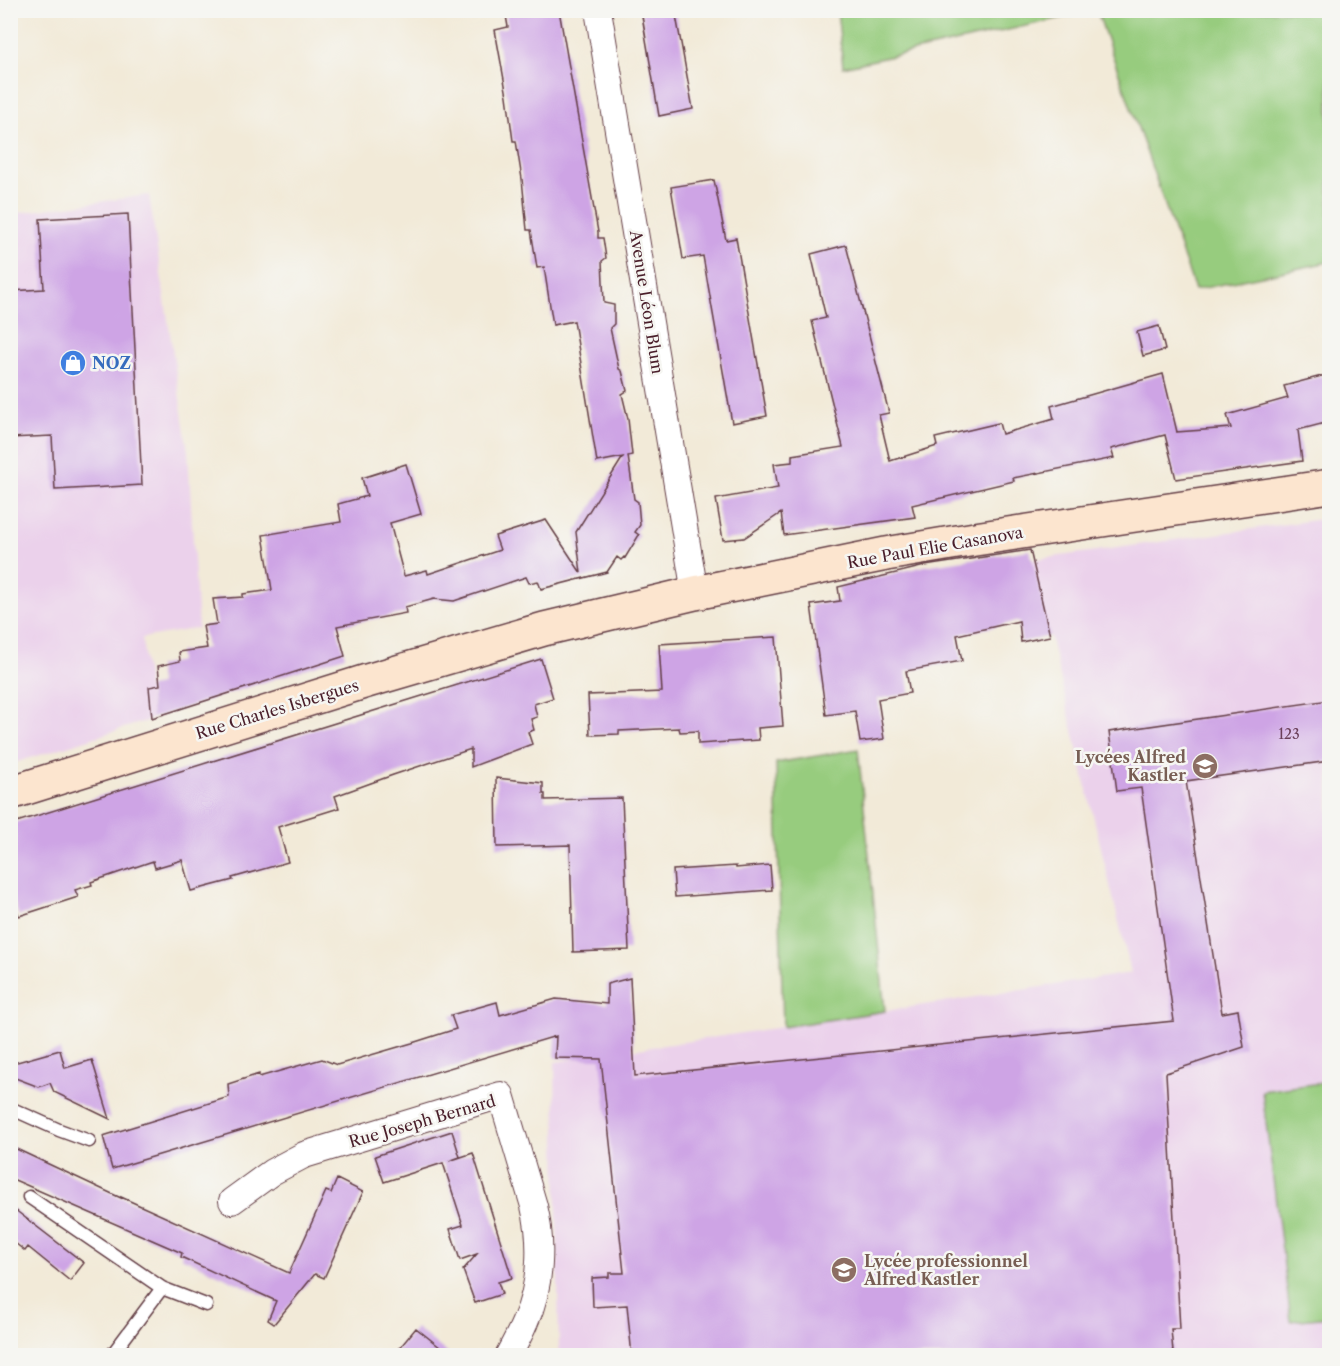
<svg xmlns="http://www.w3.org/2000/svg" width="1340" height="1366" font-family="'Libre Caslon Text',serif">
	<rect width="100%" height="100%" fill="#f6f6f2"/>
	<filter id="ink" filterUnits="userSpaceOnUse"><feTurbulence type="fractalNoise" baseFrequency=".0167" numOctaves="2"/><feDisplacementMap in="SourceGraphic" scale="12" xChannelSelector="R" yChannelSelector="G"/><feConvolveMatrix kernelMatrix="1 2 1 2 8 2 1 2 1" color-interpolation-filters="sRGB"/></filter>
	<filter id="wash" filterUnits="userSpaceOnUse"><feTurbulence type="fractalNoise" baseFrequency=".008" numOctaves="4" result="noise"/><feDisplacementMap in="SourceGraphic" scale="24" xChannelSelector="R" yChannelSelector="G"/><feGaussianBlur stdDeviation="1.35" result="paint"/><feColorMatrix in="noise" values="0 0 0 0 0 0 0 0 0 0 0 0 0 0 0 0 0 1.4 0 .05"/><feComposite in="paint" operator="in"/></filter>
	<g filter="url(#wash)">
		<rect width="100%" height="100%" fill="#f2ead8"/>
		<path fill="#ebd1eb" d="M149,195l39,257 10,176 -56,10 10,81 -141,45 -1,-550z
			M1329,518v837h-770l-4,-293 576,-89 -99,-413z"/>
		<path fill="#97cc7e" stroke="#707654" stroke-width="1.5" d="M837,10h256v1l-250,56z
			M1097,11h232v251l-134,28z
			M858,749l27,262 -102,16 -7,-264z
			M1329,1082v235l-38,4 -29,-230z"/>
		<g id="blocks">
			<path fill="#cea4e5" d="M505,10h54l39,222v6h5l3,20 -4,3 2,42 10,2v19l-4,4 9,41 3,2 5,20 -5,3 6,25 4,36 -4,1 6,43 4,3 2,23 -5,7 4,3 -14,23 -1,-1 -3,3 -4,-3 -10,15 -66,17 -3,-8 -9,2 -3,-6 -72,24 -20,-2 -29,8 1,6 -69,13 8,30 -193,62 -3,-31 11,-2 -2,-19 22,-5 -1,-9 28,-4 -4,-22 14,-2 -4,-25 30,-2v-3l29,-4 -9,-55 78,-13 -3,-18 29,-8 -5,-18 44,-14 15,50 -31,9 14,53 23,-6 1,4 72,-24 -5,-14 51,-16 35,53 -5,-41 47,-75 -26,5 -23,-141 -21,4 -9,-58 -7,1 -6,-38h-4l-5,-51 -6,-38h-3l-6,-45 -12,-66 13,-3z
				M641,10h34l18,99 -34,7z
				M714,180l12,60 10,-2 31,178 -35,7 -29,-167 -20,3 -12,-72z
				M128,214l14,271 -87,5 -3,-54 -42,2v-147l34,-2 -4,-70z
				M846,245l43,168 -10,2 11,46 47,-15 -2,-8 64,-15 3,11 52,-15 -3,-13 112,-32 14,58h-1l55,-4 -4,-13 61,-17 -4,-12 45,-12v48l-31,8 4,31 -126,18 -11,-44 -54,14 3,9 -101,20 1,3 -102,24 3,12 -131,18 -3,-22 -37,25 -21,2 -7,-41 62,-11 -4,-24 18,-2v-7l51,-8 -31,-126 14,-3 -15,-64z
				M1159,326l6,24 -22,6 -6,-24z
				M1030,550l20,86 -29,6 -2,-21 -62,14 5,26 -56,10 4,22 -32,6 6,40 -24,3 -5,-31 -29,4 -15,-110 29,-4 -2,-14 87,-21z
				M776,637l7,89 -25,2 1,12 -61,4v-13l-18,1 -1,-4 -60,3v3l-29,1 -2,-40 74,-3 -3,-48z
				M541,659l12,39 -19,6 3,13 -6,2 3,11 -6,2 4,12 -61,23v-18l-78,26 -58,21 4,12 -61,19 10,35 -56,16 1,2 -42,11 -9,-31 -27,8 -2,-7 -62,21 1,3 -17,5 3,7 -59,19 -9,-25v-67z
				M1329,700v61l-143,20 36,232 16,-3 6,37 -78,26 14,256h-9l2,23 -40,4h-501l-5,-51 -34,2 -1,-29 17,-1v-4h15l-23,-214 -46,-1 1,-22 -444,133 -9,-33 126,-39 -1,-13 31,-10v3l63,-18 15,6 75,-22 44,-14 -5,-14 46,-13 3,13 56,-16 51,5v-20l23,-6 5,98 539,-55 -33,-233 -24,3 -8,-59z
				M496,778l47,5v11h2v6l77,-2 7,152 -56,2 -3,-107 -73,2z
				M770,865l2,25 -97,7 -2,-27 63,-4v2z
				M60,1050l5,18 27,-8 18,59 -56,-27 -4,-9 -11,4 -29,-11v-12z
				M452,1131l8,26 -11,4 24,-8 39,125 -14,4 4,12 -27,9 -12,-33 14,-16 -17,6 -10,-31 13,-4 -20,-62 -59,19 -9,-26z
				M10,1146l111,52v-1l168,76 37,-82 5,2 6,-14 26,13 -39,86 -9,-4 -41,50 -6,-4 8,-19 -95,-44 1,-4 -172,-75z
				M10,1206l74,57 -14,18 -42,-34 -3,4 -15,-12z
				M416,1328l35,28h-58z"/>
		</g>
	</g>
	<g filter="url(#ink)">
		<use href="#blocks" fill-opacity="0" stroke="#633d45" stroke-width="1.5"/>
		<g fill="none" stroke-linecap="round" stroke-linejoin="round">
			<g stroke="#633d45" stroke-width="15">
				<path id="lane" d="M10,1108l49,22 30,11
					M29,1197l133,91 44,17
					M111,1356l51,-68"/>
			</g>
			<g stroke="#633d45" stroke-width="28">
				<path id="street" d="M598,10l97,583
					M232,1201l40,-29 32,-17 197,-60 33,111c9,37 7,81 -9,116 -5,12 -11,23 -17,34"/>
			</g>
			<g stroke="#633d45" stroke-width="36">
				<path id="secondary" d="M10,793l357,-112 177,-52 151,-36 191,-39 89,-15 355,-53"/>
			</g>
			<use href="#lane" stroke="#fff" stroke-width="12"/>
			<use href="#street" stroke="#fff" stroke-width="26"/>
			<use href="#secondary" stroke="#fce5cf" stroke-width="33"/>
		</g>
	</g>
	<defs>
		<g id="shop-disc" transform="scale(1.35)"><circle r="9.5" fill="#3f7fe0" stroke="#f6f6f2"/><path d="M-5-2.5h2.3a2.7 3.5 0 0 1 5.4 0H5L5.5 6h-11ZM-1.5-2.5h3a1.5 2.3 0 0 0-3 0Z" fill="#fff"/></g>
		<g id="school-disc" transform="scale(1.35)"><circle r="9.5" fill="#8d6e63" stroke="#f6f6f2"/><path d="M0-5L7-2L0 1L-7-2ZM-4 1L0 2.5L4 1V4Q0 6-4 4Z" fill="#fff"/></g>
	</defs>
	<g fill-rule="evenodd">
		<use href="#shop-disc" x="73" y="363"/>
		<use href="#school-disc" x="1205" y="766"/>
		<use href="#school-disc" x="844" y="1270"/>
	</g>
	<g text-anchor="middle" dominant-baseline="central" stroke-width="5" stroke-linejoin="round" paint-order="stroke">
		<g font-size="14" fill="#6b405a">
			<text x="1289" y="734">123</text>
		</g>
		<g font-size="16" fill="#4a1f2b" stroke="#f6f6f2">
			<text transform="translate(647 302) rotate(81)">Avenue Léon Blum</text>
			<text transform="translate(935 547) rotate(-10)">Rue Paul Elie Casanova</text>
			<text transform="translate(277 709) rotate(-17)">Rue Charles Isbergues</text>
			<text transform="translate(422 1121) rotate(-16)">Rue Joseph Bernard</text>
		</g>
		<g font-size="16" font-weight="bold" fill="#366cbe" stroke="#f6f6f2" text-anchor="start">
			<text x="92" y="363">NOZ</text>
		</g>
		<g font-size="16" font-weight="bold" fill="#785e54" stroke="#f6f6f2" text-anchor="end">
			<text x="1186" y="757">Lycées Alfred<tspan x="1186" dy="18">Kastler</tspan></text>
			<text x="864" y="1261" text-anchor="start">Lycée professionnel<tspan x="864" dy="18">Alfred Kastler</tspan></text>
		</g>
	</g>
	<rect width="1340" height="1366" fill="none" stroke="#f6f6f2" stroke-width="36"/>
</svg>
